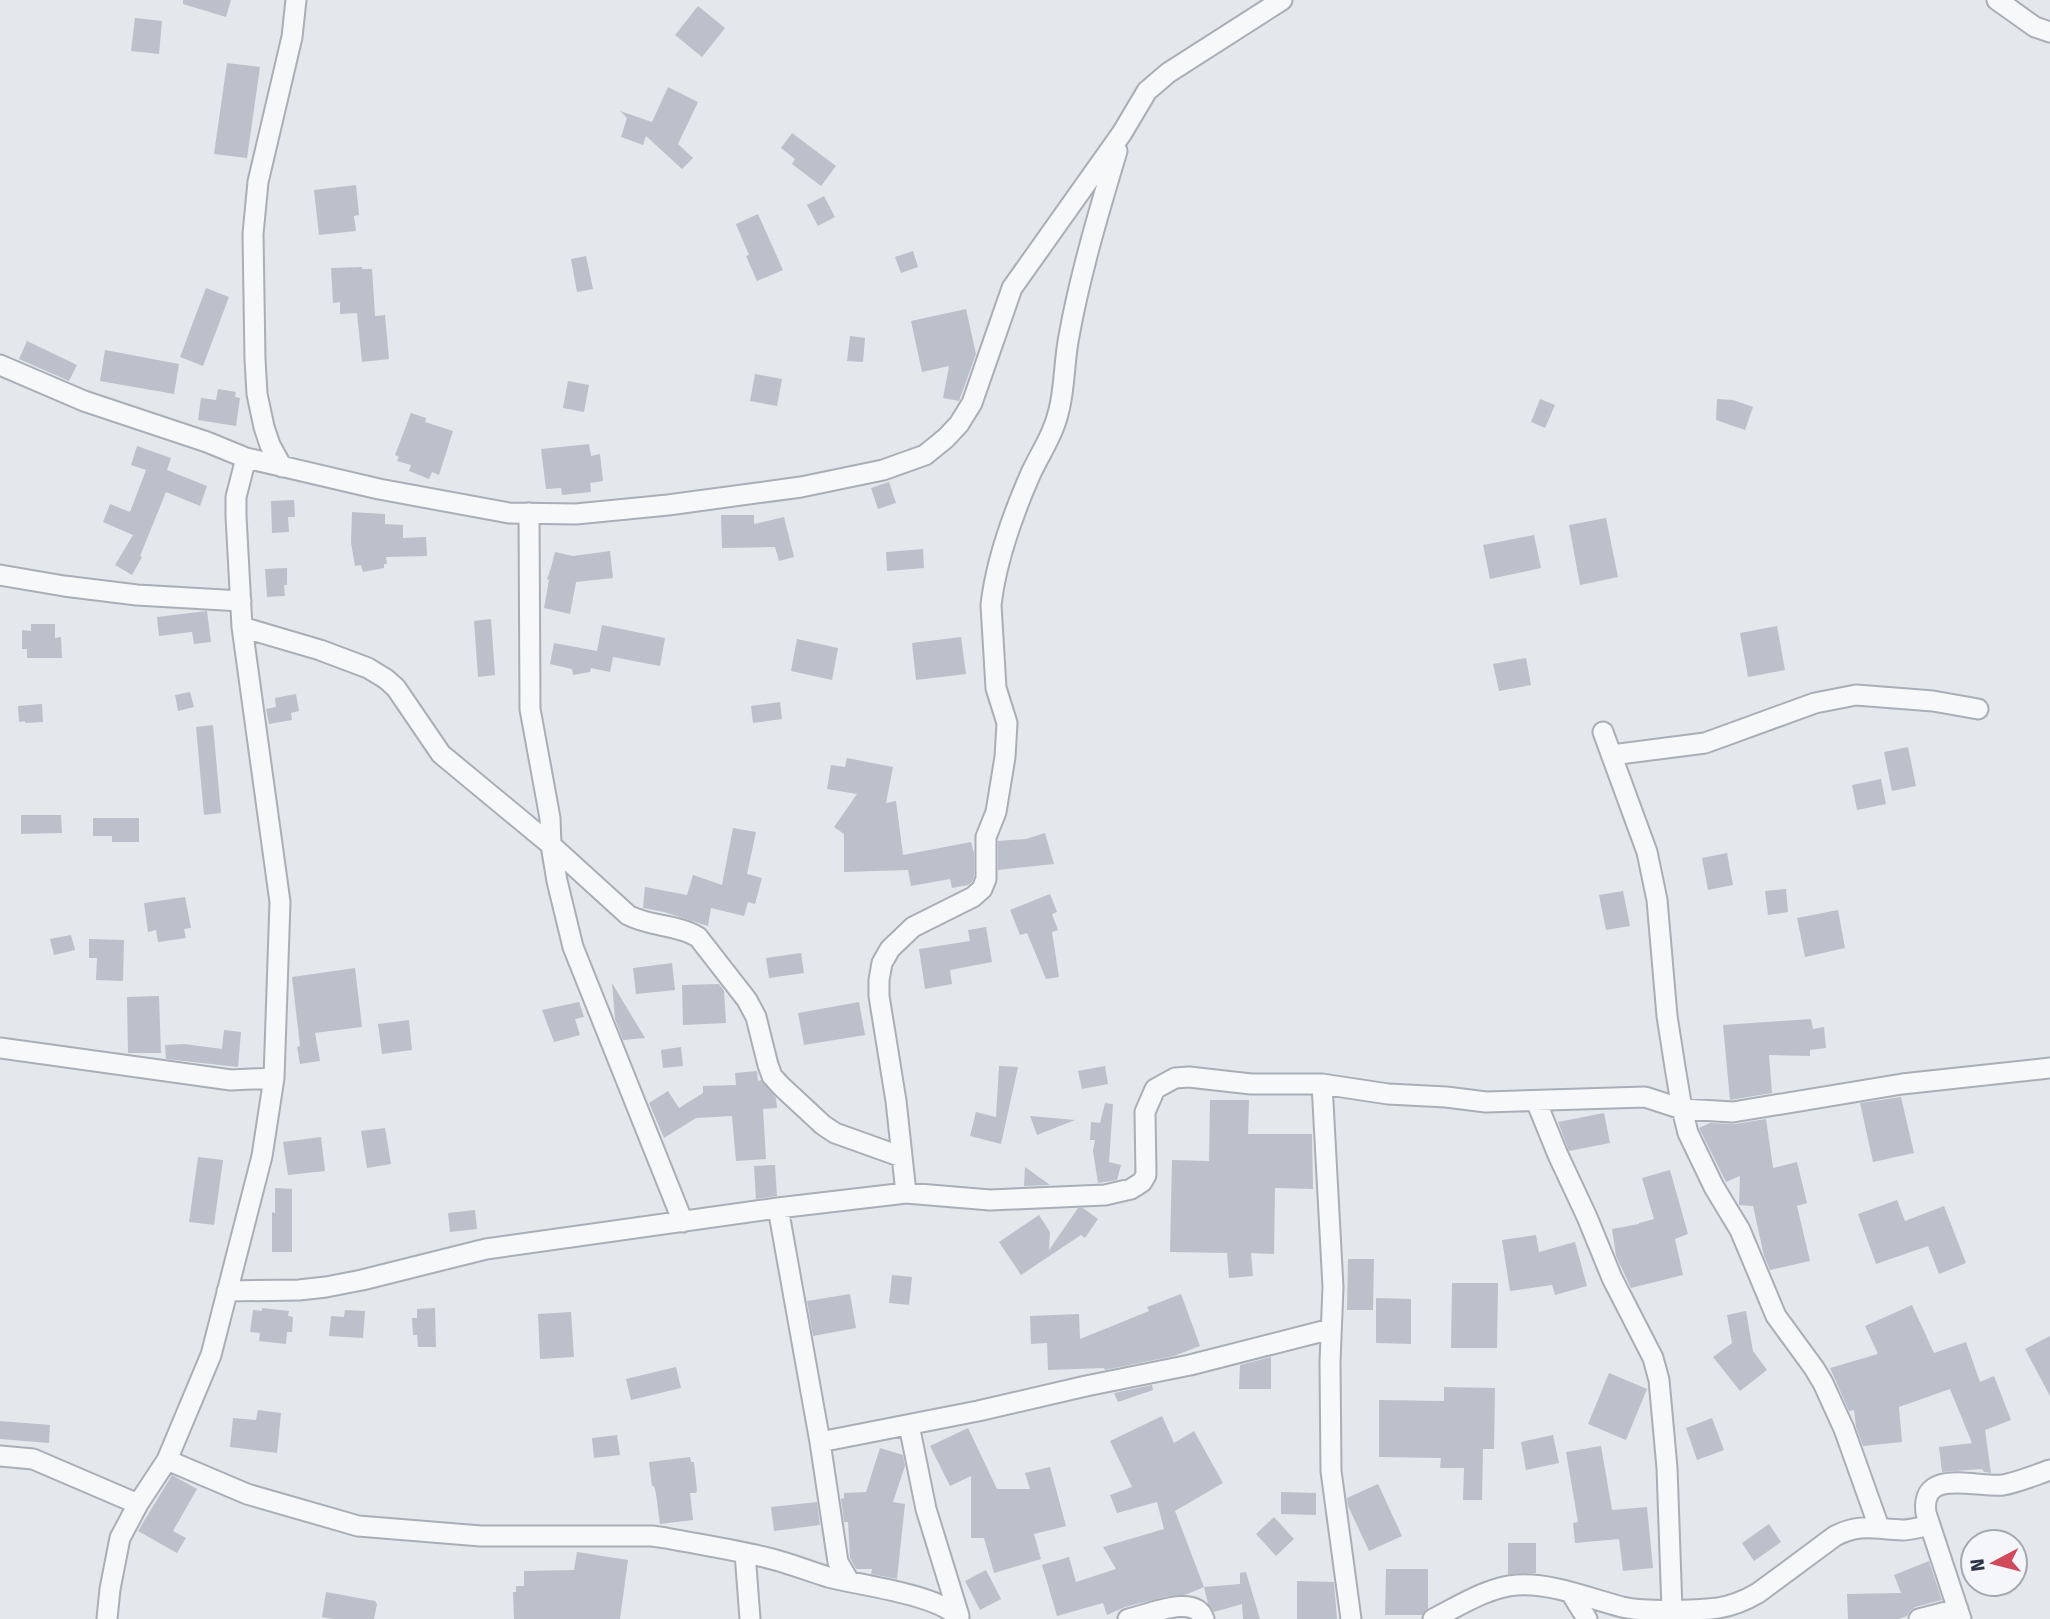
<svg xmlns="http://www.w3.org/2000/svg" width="2050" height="1619" font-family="'Fira Sans',sans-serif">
	<rect width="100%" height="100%" fill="#e4e7ec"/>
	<path fill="#bbc0ca" d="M183,0h48l-5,17 -43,-13z
		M698,6l27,22 -23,29 -27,-22z
		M135,18l27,3 -3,33 -28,-3z
		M227,63l33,4 -13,91 -33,-4z
		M668,87l30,15 -20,42 15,14 -11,11 -36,-33 -3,9 -22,-8 6,-19 -7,-7 32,11z
		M792,133l44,33 -15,20 -29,-22 3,-5 -14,-11z
		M356,185l3,30 -5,1 2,15 -37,4 -5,-45z
		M824,196l11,21 -17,9 -11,-21z
		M758,214l25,56 -26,11 -11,-25 3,-1 -13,-31z
		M913,251l5,16 -17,6 -6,-16z
		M586,256l7,33 -16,3 -6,-33z
		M362,267v2h10l3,47 10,-1 4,44 -27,3 -5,-49 -17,1v-12l-7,1 -2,-35z
		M206,288l23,9 -26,69 -23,-9z
		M966,309l10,45 -17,47 -16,-3 6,-32 -27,6 -11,-51z
		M850,336l15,2 -2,24 -16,-1z
		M27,341l50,24 -8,16 -50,-22z
		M105,350l74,14 -5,30 -74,-13z
		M755,374l27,5 -5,27 -27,-5z
		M568,381l21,4 -5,27 -21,-4z
		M218,389l18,3 -1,5 5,1 -4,28 -38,-6 3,-22 15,2z
		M1540,399l15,6 -10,23 -14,-6z
		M1717,399l16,1 20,7 -8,23 -29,-10z
		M411,413l15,5 -1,4 28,9 -14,44 -7,-3 -3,7 -20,-8 2,-6 -14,-4 2,-4 -4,-2z
		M589,444l2,12 9,-2 3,27 -13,2 1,9 -29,3 -1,-7 -15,1 -5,-40z
		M137,446l34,12 -4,12 40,16 -7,20 -34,-14 -26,64 2,1 -10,18 -17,-10 18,-30 -30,-13 7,-18 20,8 16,-42 -15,-5z
		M889,482l7,21 -18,6 -7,-21z
		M294,500l1,17h-7l1,15 -17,1 -1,-32z
		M352,512l33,2v10l18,1v13l23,-1 1,19 -41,1 1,7h-3v4l-21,4 -2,-7 -6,1 -4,-23z
		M721,515h33v9l30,-7 10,40 -15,4 -4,-14 -53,1z
		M1606,518l12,59 -38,8 -11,-60z
		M1534,535l7,33 -51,11 -7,-34z
		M923,549l1,19 -37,3 -1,-19z
		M610,551l3,27 -37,4 -6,32 -26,-6 5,-28 -2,-1 4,-11 4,-16 18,4z
		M287,568v17h-3l1,11 -18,1 -2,-28z
		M207,611l4,31 -17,2 -2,-12 -33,4 -2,-19z
		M491,619l4,56 -17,2 -4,-56z
		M31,624h24v14l6,-1 1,21h-35v-9h-5v-19l9,1z
		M602,625l63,13 -5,28 -47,-9 -3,15 -19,-4 -1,4 -17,3 -1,-6 -22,-5 4,-21 43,8z
		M1777,626l8,44 -37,7 -8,-44z
		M961,637l5,37 -50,6 -4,-37z
		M797,639l41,9 -6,32 -41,-9z
		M1526,658l5,27 -32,6 -6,-27z
		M190,692l4,15 -16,4 -3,-16z
		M296,694l3,17 -8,2 1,7 -23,4 -3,-15 10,-2 -1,-9z
		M780,702l2,17 -29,4 -2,-17z
		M42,704l1,18 -18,1v-2l-6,1 -1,-16z
		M213,725l8,88 -17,2 -8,-88z
		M1908,747l8,39 -24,5 -8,-39z
		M847,758l46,9 -7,36 10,-2 7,54 68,-13 3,11v24l-2,5 -4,3 -16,3 -2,-9 -39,7 -3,-16 -64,2v-38l-10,-7 23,-33 -30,-5 4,-24 14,2z
		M1881,779l5,25 -29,6 -5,-25z
		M21,815h40l1,18 -41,1z
		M93,818h46v24h-27v-6h-19z
		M733,828l23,4 -9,42 15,4 -7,26 -7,-2 -4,14 -33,-8 -3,18 -44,-14 -21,-4 2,-21 42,8 6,-20 29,10z
		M1045,833l9,31 -56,6v-29l28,-2z
		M1727,853l6,32 -25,5 -6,-32z
		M1786,889l2,23 -20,3 -3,-24z
		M1623,891l7,35 -24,4 -7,-35z
		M1050,894l7,18 -5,2 6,16 -6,2 7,45 -13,2 -19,-46 -7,2 -10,-25z
		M185,897l6,31 -7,1 2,9 -28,4 -2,-12 -8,2 -4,-29z
		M1838,910l7,38 -40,9 -8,-39z
		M986,927l6,35 -42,8 2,14 -27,5 -6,-40 51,-8 -2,-11z
		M71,935l4,15 -21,5 -4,-16z
		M89,939l35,1 -1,41 -27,-1 1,-22h-8z
		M801,953l3,20 -35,5 -3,-20z
		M672,963l3,27 -39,4 -3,-26z
		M355,968l7,59 -47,6 5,28 -20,3 -3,-17 3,-1 -8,-69z
		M612,983l33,55 -22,2 -8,-21z
		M719,984l5,7 2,32 -43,2 -1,-40z
		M159,996l2,57h-33l-1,-56z
		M579,1002l5,15 -9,2 5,16 -26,7 -12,-32z
		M859,1002l6,33 -61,10 -6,-32z
		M1811,1019l2,10 11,-2 2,21 -16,2v6l-41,-1 3,38 -42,7 -7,-75z
		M409,1020l3,30 -30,4 -4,-30z
		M224,1030l17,2 -3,35 -72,-8 -1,-14 19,-1 38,5z
		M681,1047l2,19 -20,2 -2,-18z
		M999,1066l19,1 -17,77 -31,-8 6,-24 20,5z
		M1105,1066l3,18 -26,5 -4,-18z
		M757,1071l1,10 3,-1 15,18 1,10 -14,1 3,50 -30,2 -4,-45 -36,2 -32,20 -15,-35 19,-12 11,17 24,-15v-7l33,-1 -1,-12z
		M1901,1097l13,56 -41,9 -13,-59z
		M1210,1100h39l-1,34h64l1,55 -38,-1 -1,66 -23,-1 2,23 -24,2 -2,-25 -57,-1 2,-92 37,1z
		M1105,1103l8,1 -4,58 12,3 -4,15 -19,3 -5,-32 2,-11h-5l1,-18 9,1z
		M1604,1113l6,30 -41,8 -11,-29z
		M1030,1116l45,4 -38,15z
		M1766,1119l7,49 24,-6 10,41 -10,3 13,55 -40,9 -6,-14 -11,-50 -14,-1 1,-29 -14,6 -27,-54 11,-5 25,1z
		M385,1128l6,36 -24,4 -6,-37z
		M321,1137l4,34 -37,4 -5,-33z
		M198,1157l25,3 -9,65 -25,-3z
		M775,1165l2,31 -21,3 -2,-33z
		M1025,1167l25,18 -26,1z
		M1670,1170l18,64 -13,5 8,36 -52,13 -15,-32 -4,-27 27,-5v-1l15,-4 -12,-41z
		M275,1188l17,1v63h-20v-40l3,1z
		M1897,1200l8,21 39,-15 22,57 -27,11 -11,-28 -52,18 -18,-50z
		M1078,1208h5l15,11 -13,19 -4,-3 -60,40 -22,-33 40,-27 11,17 -1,18z
		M475,1210l2,19 -27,3 -2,-19z
		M1536,1235l3,17 36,-10 12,44 -32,9 -3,-10 -42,6 -8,-51z
		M1348,1259h26l-1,51h-26z
		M892,1275l20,2 -3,28 -20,-2z
		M1452,1283h46l-1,65h-46z
		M850,1294l6,34 -43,8 -6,-35z
		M1181,1294l19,52 -26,10 -69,14 -1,-2 -56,2 -1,-27 -16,1 -1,-28 49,-2 1,25 69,-28 -2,-4z
		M1376,1298l35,1v45l-35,-1z
		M1912,1305l22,48 32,-11 14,40 14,-6 17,44 -26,10 6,43 -7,-1 -2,-3 -40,3 -3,-25 33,-4 -22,-54 -51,18 3,35 -39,4 -7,-19 -2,-17 -5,1 -19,-43 48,-14 -13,-28z
		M262,1308l27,3 -1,5 5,1 -1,15h-5l-1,12 -27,-3 1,-8 -10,-1 3,-22 9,1z
		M435,1308l1,39h-18l-1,-12h-4l-1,-17h5v-9z
		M345,1310l20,1 -2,27 -34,-2 2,-20 13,1z
		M1746,1311l7,40 14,19 -27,21 -27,-34 19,-14 -5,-28z
		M571,1312l3,45 -34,2 -2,-45z
		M2050,1336v60l-25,-47z
		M1271,1357v32h-32l1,-24z
		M676,1367l5,21 -50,12 -5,-21z
		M1609,1373l38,16 -21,51 -38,-16z
		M1152,1385l1,5 -35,12 -4,-9z
		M1444,1387l51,1 -1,61h-11l-1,51h-19l1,-32h-24l1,-10 -62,-1v-57l65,1z
		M258,1410l23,3 -4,40 -47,-6 3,-29 23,2z
		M1162,1416l12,27 20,-12 29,52 -48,28 29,76 -19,8 -17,1 -43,11 -18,8 -4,-12 -46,13 -15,-51 27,-8 7,25 40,-13 -13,-22 61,-18 -7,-27 -40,11 -7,-18 22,-8 -22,-46z
		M1712,1418l12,32 -27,10 -11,-32z
		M0,1421l50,4 -1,18 -49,-4z
		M968,1428l29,61h33l-5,-16 25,-6 16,59 -32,8 7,25 -47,14 -10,-35h-13v-62l-21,10 -20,-40z
		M617,1435l3,20 -26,3 -2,-20z
		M1553,1435l6,28 -33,7 -5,-28z
		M1601,1446l11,64 35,-3 6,61 -30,3 -4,-32 -44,4 -2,-20 5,-1 -12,-70z
		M880,1448l23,7 2,11 -12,36 12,2 -8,75 -26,-5 1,-5h-16l-6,-11 -2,-36h-4l-3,-23 3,-1v-5l22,-1z
		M690,1457l1,5h3l3,28 -1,3h-6l3,27 -33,4 -4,-30 -2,-8h-2l-3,-24z
		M172,1475l25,14 -24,42 13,7 -9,15 -39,-22z
		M1378,1484l24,52 -33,15 -21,-45 -1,-8z
		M1281,1492l35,1v22l-35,-1z
		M817,1502l3,23 -46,6 -3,-24z
		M1274,1517l20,22 -18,17 -20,-22z
		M1769,1524l12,18 -27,19 -12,-18z
		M1508,1543h28v30l-28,1z
		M577,1552l51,8 -8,59h-106l-1,-27h3v-6h8v-15l50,-1z
		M1929,1561l13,39 -27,7 -5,4 -3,5 -8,3h-51l-1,-25 54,-1 -7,-18z
		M1386,1569h42v39l-6,7h-37z
		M986,1570l15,29 -21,11 -15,-29z
		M1246,1572l14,47h-17l-1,-15 -28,8 -6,-8 -4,-17 36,-3v-11z
		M1297,1581l37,1 3,37h-40z
		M326,1592l49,9 2,3 -3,15h-41l-11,-2z"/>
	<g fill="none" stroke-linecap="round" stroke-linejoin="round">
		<g stroke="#a9aeb7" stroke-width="23">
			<path id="street" d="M1997,0l38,27 15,5
				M0,365l84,36 123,41 39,16 133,31 130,24 67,1 92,-9 133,-18 82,-17 42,-15 21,-17 13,-14 13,-21 40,-115 110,-155 25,-42 21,-18 114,-73
				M282,467l-12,-22 -6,-18 -7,-33 -2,-35 -2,-125 5,-52 34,-145 4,-37
				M529,513l1,196 20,109 1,27 6,36 16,66 110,275
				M0,575l64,11 73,9 104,6
				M242,627l78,23 48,18 18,11 10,9 45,66 110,91 77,70c22,12 49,9 70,22l49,63 9,17 12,48 4,11 9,10 42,39 12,8 67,24
				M1603,732l44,120 10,48 10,116 8,51 7,42 6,24 26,54 26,43 36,86 38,52 9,15 21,46 35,98
				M1612,755l93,-12 110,-40 41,-8 77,6 45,8
				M0,1048l231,32 43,-2
				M1322,1084l11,203 -3,75 1,109 20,148
				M1536,1101l22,54 29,62 25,61 41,80 6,22 8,88 5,142
				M906,1193l-10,-92 -17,-105v-16l3,-17 8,-14 23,-22 60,-30 9,-8 4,-10v-42l10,-25 9,-55 2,-34 -11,-35 -5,-83c5,-45 22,-91 40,-132 10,-21 23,-40 28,-63 6,-24 5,-49 10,-74 11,-61 30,-125 48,-185
				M778,1208l42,234 18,120 11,19
				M227,1291l72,-1 27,-3 36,-7 124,-31 292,-41 128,-15 84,7 115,-5 26,-6 11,-7 4,-7 -1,-63 10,-23 20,-11 14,-1 62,7h71l66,10 58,3 40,5 159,-5 37,12 51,3 169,-28 148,-16
				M909,1425l17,84 33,107
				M820,1442l158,-31 108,-25 104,-21 141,-36
				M0,1456l33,3 105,45
				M167,1460l80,34 111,32 123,10h171l14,2c36,7 71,12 106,21 19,5 37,12 56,18 30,8 115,18 131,42
				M745,1553l5,66
				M1571,1593l16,26
				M107,1619l3,-30 10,-51 18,-34 29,-44 44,-105 51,-199 12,-78 6,-176 -38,-275 -6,-111v-19l10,-39
				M1128,1619c20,-4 67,-26 76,0
				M1433,1619c26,-13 55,-32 84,-34 35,-2 71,13 105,22 21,5 73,4 96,1 13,-2 28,-8 40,-15l77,-57c25,-13 40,-7 67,-6 9,0 18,-3 28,-5
				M1919,1619l39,-10
				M1961,1619l-35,-106c-6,-46 51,-25 77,-28 16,-3 32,-10 47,-15"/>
		</g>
		<use href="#street" stroke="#f7f8fa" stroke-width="19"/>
	</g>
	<g transform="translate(1994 1563) rotate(263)"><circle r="33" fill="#f4f6f9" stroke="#a4a8b1" stroke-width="2"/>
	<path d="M0-5L12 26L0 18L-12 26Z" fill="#d1495b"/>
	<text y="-10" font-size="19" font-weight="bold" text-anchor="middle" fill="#2b3445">N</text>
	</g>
</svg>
